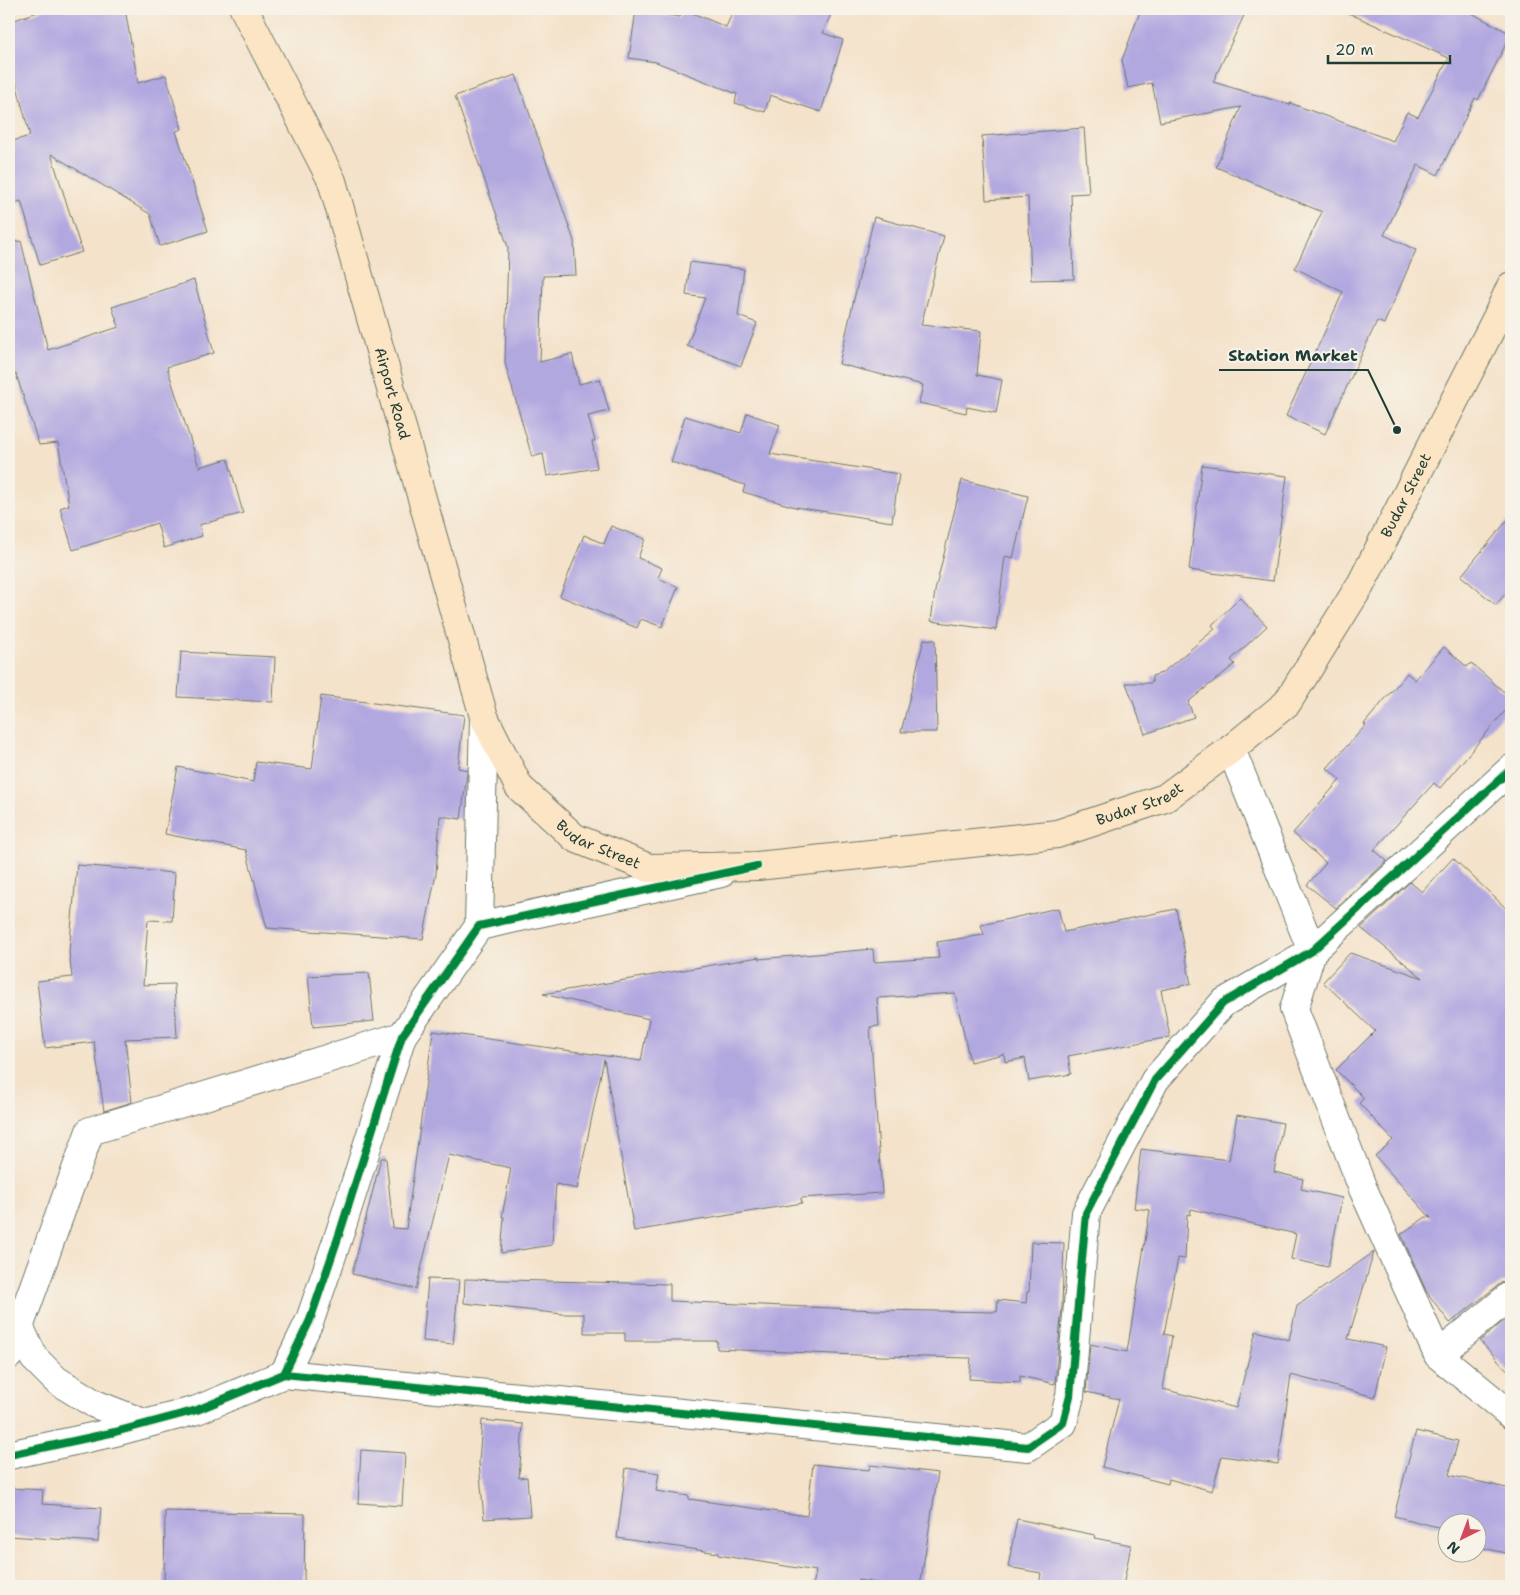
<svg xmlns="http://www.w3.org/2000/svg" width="1520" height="1595" font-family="'Shantell Sans',sans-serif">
	<rect width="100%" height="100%" fill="#f7f3e8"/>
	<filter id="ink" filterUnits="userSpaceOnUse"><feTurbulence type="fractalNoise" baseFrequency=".02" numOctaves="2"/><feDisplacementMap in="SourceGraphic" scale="10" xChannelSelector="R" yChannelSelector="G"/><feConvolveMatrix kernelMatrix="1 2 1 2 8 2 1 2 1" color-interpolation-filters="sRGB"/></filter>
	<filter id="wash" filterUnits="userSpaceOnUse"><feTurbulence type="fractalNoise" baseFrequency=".0096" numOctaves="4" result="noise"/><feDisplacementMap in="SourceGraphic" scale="20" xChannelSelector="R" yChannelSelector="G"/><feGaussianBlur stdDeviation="1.12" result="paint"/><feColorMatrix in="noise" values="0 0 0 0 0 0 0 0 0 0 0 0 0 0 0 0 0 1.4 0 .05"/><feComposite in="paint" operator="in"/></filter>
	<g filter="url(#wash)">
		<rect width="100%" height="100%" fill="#f4e2ca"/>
		<g id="blocks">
			<path fill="#b2a8e0" d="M46,9h79l13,74 28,-8 16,54 -6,2 32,100 -48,15 -10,-32 -99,-60 31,98 -42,13 -19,-64 -12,4v-63l21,-6 -16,-61 -5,2v-55z
				M683,9l43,18 8,-18h99l-10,24 20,7 -22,72 -51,-17 -5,17 -30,-9 2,-9 -81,-32 -27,-4 7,-48 44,7z
				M1141,9h106l-34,73 77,23v-2l103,38 14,-29 11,5 31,-59 -110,-49h125l47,25 -33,66 -3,-2 -37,77 -20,-10 -34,70 32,15 -32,74 -7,-3 -52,113 -39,-18 57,-124 -48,-24 27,-56 -106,-45 25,-60 -81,15 -8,-39 -24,5 -6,-28z
				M516,75l58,166 2,34 -33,1 -3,86 32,-8 7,30 21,-5 9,32 -21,5 7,25h-3l5,27 -50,8 -4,-22 -11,3 -27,-94 3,-116 -53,-151z
				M1084,128l5,65 -18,1 3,85 -43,1 -3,-83 -42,3 -4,-64z
				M874,217l70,19 -23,89 60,6 -4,44 25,5 -6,33 -29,-6 -1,6 -47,-10 4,-18 -84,-21 25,-108h1z
				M21,241l27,109 71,-23 -7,-20 82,-27 20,73 -47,14 32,100 29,-8 15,54 -44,12 3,11 -38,12 -7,-25 -84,27 -13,-42 9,-3 -11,-62 -19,2 -23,-71 -7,1v-133z
				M690,262l54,7 -6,47 19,7 -16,43 -54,-20 18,-48 -19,-3z
				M747,413l33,12 -10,29 129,20 -7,48 -97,-15 -52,-15 2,-7 -74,-23 14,-46 56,17z
				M1202,465l85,11 -14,105 -84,-11z
				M962,480l66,16 -15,62 -8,-2 -9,74 -65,-9 4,-30z
				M1511,516v71l-15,18 -35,-29z
				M611,526l34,13 -7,19 24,10 -4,10 20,9 -16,40 -21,-8 -4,9 -77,-32 24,-61 20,9z
				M1240,598l27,28 -36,34 4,4 -47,38 6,15 -49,17 -19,-51h26v-7l10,-3 53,-44 -3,-4z
				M924,639l11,1 2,92h-36z
				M1444,647l23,20 4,-4 40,35v6l-71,84 -6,-5 -60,67 13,11 -51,47 -29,-23 19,-22 -33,-30 47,-53 -13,-12 39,-43 -2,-1 43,-51 8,7z
				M181,652l94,5 -2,45 -95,-5z
				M321,696l143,19 -6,53 9,2v4l-6,45 -21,-3 -4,58 -13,65 -156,-11 -21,-78 -81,-16 13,-67 75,15 3,-20 56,7z
				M1453,858l58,55v367l-10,3 -51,40 -24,-32 -25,-57 25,-17 5,1 -56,-62 18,-16 -34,-37 5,-5 -28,-28 39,-39 -52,-49 27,-29 73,25 -62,-50 49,-46 12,10z
				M77,865l98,8 -3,48 -24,-1 -5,65 31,-1 3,53 -52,2 7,63 -28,9 -10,-69 -49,6 -8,-67 35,-4 -3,-25z
				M1058,908l6,24 112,-23 15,75 -30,6 9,47 -102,19 3,18 -42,7 -4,-23 -20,4 -1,-8 -34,8 -15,-69 -78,5 2,28 -9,1 12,166 -81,5 1,5 -168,28 -30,-172 -27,130 -21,-5 -4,61 -51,8 3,-36h-2l9,-49 -62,-13 -33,134 -64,-15 29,-116h5l7,70 13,1 27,-198 208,30 8,-42 -106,-25 216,-37v2l114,-10 1,13 65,-4 -2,-16 47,-7 -3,-10z
				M369,973l5,48 -61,6 -5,-51z
				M1237,1115l46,8 -9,49 29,7 -2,10 41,9 -14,69 -37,-8 5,-25 -105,-25 -1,6 -3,-1 -2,45 -7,-1 -14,76 8,2 -9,53 73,19 20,-77 33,9 8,-34 77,-54 -26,87 38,8 -11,50 -84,-22 -13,89 -56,-8 -10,35 -43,-12 -1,5 -66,-17 17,-68 -33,-7 4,-48 37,8 23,-142 -16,-2 7,-59 88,11z
				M1031,1242l33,1 -2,63 -7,78 -35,-8v6l-51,-3 2,-21 -90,-2 -164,-7v-8h-92v-8h-41v-19h-22l-98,-11 1,-24 205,5v17l206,9 121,2 1,-12 28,3 1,-11h2z
				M428,1279l31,1 -6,64 -30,-3z
				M1511,1315v59l-31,-33z
				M482,1420l41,4 -4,54 8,-1 3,39 -46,3 -5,-56z
				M1416,1431l42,10 -9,34 62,14v65l-33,-7v-25h-30v18l-5,-1 3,-10 -52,-13z
				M361,1450l44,3 -3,53 -44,-3z
				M813,1464l56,6 1,-5 68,8 -18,113h-25l-37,-6 -1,6h-44l3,-15 -98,-16v-2l-101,-15 9,-70 33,5 -3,18 33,5v3l118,17z
				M9,1488l34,2 -1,14 59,4 -3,34 -89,-6z
				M165,1511l140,3 -1,72h-140z
				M1017,1519l78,16 -1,3 37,7 -8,41h-84l2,-13 -33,-6z"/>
		</g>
	</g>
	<g filter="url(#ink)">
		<use href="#blocks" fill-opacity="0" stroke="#6a7768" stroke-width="1"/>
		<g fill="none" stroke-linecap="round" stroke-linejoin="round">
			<g stroke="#6a7768" stroke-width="30">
				<path id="minor" d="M1231,749l81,202 -18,58 69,180 75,166 73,60
					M1438,1355l73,-60
					M284,1374l744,73 35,-24 7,-27 16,-183 69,-133 68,-77 89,-52 199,-182"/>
			</g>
			<g stroke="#6a7768" stroke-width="30">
				<path id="tertiary" d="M479,926l5,-209
					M19,1326l15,32 22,22 39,24 51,20
					M9,1355l81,-224 312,-95
					M9,1455l106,-23 82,-22 87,-36 26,-54 30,-88 62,-196 77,-110 242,-53"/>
			</g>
			<g stroke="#6a7768" stroke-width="30">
				<g id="secondary">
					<path id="s1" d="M244,9l88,172 152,536 35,70 56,51 74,30 108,-2 300,-32 108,-36 66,-49 56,-46 74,-119 136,-267 14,-31"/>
				</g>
			</g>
			<use href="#minor" stroke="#fff" stroke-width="28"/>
			<use href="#tertiary" stroke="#fff" stroke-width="28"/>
			<use href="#secondary" stroke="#fce5c4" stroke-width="28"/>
			<g stroke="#f7f3e8" stroke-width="11">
				<path id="cycleway" d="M284,1374l744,73 35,-24 7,-27 16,-183 69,-133 68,-77 89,-52 199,-182
					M9,1455l106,-23 82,-22 87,-36 26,-54 30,-88 62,-196 77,-110 278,-60"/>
			</g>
			<use href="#cycleway" stroke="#00873e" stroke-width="8"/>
		</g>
	</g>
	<g text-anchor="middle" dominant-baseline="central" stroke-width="4" stroke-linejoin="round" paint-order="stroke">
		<g font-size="15" fill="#1f3d34" stroke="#f7f3e8">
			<text stroke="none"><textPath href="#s1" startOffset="414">Airport Road</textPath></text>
			<text stroke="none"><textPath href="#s1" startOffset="1902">Budar Street</textPath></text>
			<text stroke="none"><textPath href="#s1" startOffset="1482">Budar Street</textPath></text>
			<text stroke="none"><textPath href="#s1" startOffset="928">Budar Street</textPath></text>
		</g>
	</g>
	<path fill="none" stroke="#1f3d34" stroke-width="2" d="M1397 430L1368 370H1219"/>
	<circle fill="#1f3d34" stroke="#f7f3e8" stroke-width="2" cx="1397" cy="430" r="5"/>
	<g font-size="16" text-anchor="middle" font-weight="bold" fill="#1f3d34" stroke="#f7f3e8" stroke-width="4" stroke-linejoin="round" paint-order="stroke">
		<text x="1293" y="361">Station Market</text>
	</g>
	<rect width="1520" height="1595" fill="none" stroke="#f7f3e8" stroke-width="30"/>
	<g transform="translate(1462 1538) rotate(222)"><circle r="24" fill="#f7f3e8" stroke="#a1aaa0"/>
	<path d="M0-4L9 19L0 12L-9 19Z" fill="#d1495b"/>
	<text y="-8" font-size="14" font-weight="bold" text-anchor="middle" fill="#1f3d34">N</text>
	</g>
	<path d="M1328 55v8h122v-8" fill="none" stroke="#1f3d34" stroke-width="2.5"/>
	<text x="1335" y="55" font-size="15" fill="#1f3d34" stroke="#f7f3e8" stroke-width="4" paint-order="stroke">20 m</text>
</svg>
